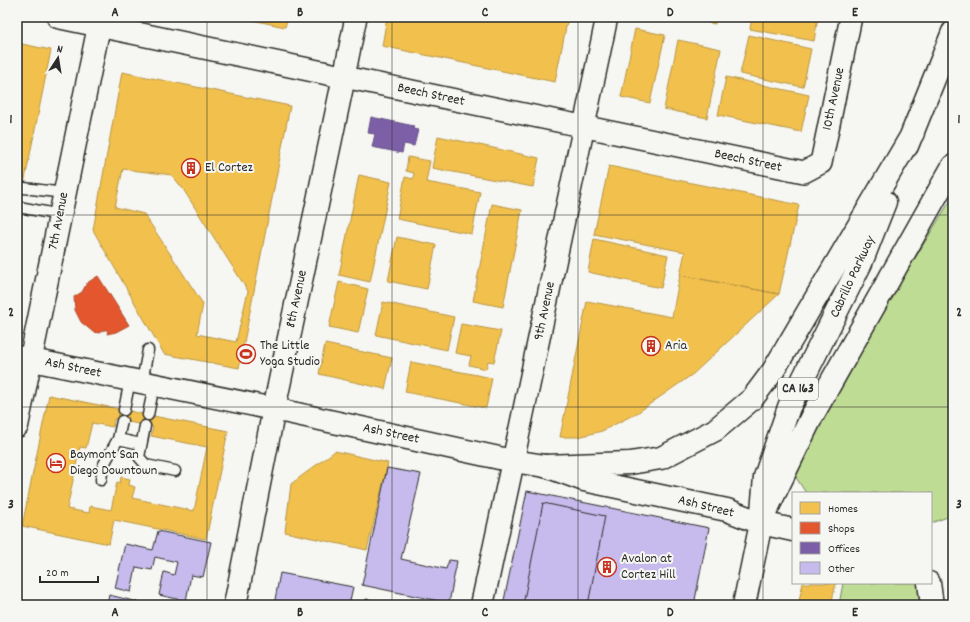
<svg xmlns="http://www.w3.org/2000/svg" width="970" height="622" font-family="Dekko,sans-serif">
	<rect width="100%" height="100%" fill="#f6f6f2"/>
	<filter id="ink" filterUnits="userSpaceOnUse"><feTurbulence type="fractalNoise" baseFrequency=".025" numOctaves="2"/><feDisplacementMap in="SourceGraphic" scale="8" xChannelSelector="R" yChannelSelector="G"/><feConvolveMatrix kernelMatrix="1 2 1 2 8 2 1 2 1" color-interpolation-filters="sRGB"/></filter>
	<g filter="url(#ink)">
		<path fill="#bedc93" stroke="#74845f" d="M953,196v319l-22,8v-30h-125l-11,-17 15,-36 74,-131z
			M843,583h74l3,5 2,17h-83z"/>
		<path fill="#f2c14e" stroke="#b69444" fill-rule="evenodd" d="M238,17h50l-3,10z
			M387,17h181l-13,65 -173,-36z
			M680,17h36l-1,7z
			M752,17h66l-4,24 -64,-12z
			M635,29l30,6 -15,68 -29,-6z
			M749,35l62,14 -8,38 -63,-13z
			M678,40l43,9 -14,69 -43,-9z
			M17,43l34,7 -34,169z
			M122,72l168,34 -51,262 -75,-14 -71,-124z
			M726,77l83,18 -8,37 -83,-17z
			M438,136l101,22 -6,29 -101,-19z
			M408,157l22,4 -4,21 54,10 -8,42 -75,-15 8,-42 8,2 1,-6 -8,-2z
			M609,166l190,39 -20,89 -99,-19 5,-23 -91,-18z
			M123,169l49,6 11,14 65,102 -12,51 -39,-8 6,-30 -59,-90 -29,-7z
			M359,175l32,7 -21,100 -31,-7z
			M492,204l30,6 -19,97 -30,-6z
			M397,237l39,8 -9,44 -39,-8z
			M594,239l74,16 -7,33 -73,-16z
			M680,275l99,19 -86,80 -56,39 -35,18 -24,6h-18l27,-136 85,16z
			M339,282l29,7 -10,44 -29,-6z
			M383,302l71,15 -7,33 -71,-15z
			M461,324l40,7 -7,31 -6,-1 -2,8 -17,-4 2,-9 -16,-3z
			M325,344l67,14 -7,31 -66,-15z
			M411,362l81,16 -6,30 -81,-16z
			M49,395l179,36 -22,108 -92,-19 -5,24 -87,-18zM114,419l39,8 -2,9 56,11 -13,64 -62,-13 3,-11 -6,-2 1,-6 -9,-2 -1,6 -3,-1 -6,28 -21,-4 -1,7 -22,-4 13,-62 6,1 6,-25 21,4z
			M335,451l53,12 -21,87 -82,-18 6,-48z
			M803,583h33l-5,22h-33z"/>
		<path fill="#e4572e" stroke="#ac4a2d" d="M98,276l31,49 -13,7 -9,2 1,-4h-4l-5,3 -6,-1 -12,-10 -6,-12 -1,-13 8,-5 5,-9z"/>
		<path fill="#7b5ea7" stroke="#634f82" d="M371,117l43,9 -1,3 5,1 -4,16 -10,-2 -2,9 -30,-6 3,-13 -7,-1z"/>
		<path fill="#c7bbed" stroke="#2b2b2b" d="M387,468l34,6 -20,85 45,10 3,-9 8,1 -8,42 -87,-18z
			M527,491l182,37 -15,77h-191z
			M543,503l62,13 -17,89h-65z
			M158,531l53,11 -8,35 -12,-2 -5,26 -27,-6 5,-23 10,3 3,-13 -22,-5 -3,13 -16,-3 -5,25 -16,-4 10,-44 28,6z
			M280,573l73,14 -4,18h-75z
			M109,595l25,6 18,4h-45z
			M366,599l33,6h-34z"/>
		<g fill="none" stroke-linecap="round" stroke-linejoin="round">
			<g stroke="#2b2b2b" stroke-width="13">
				<path id="service" d="M24,188l40,5
					M19,207l42,8
					M142,382l6,-32
					M124,410l6,-30
					M148,415l6,-30
					M145,426l-6,31 7,8 29,6
					M118,439l23,5
					M101,480l2,-14 15,-27 4,-18"/>
			</g>
			<g stroke="#2b2b2b" stroke-width="24">
				<path id="minor" d="M356,17l-12,60 460,95 17,-9 30,-146
					M513,461l94,-444"/>
			</g>
			<g stroke="#2b2b2b" stroke-width="25">
				<path id="tertiary" d="M58,17l286,60 -70,332 -39,196
					M17,426l82,-400
					M546,466l38,14 143,30 34,13
					M482,605l31,-144"/>
			</g>
			<g stroke="#2b2b2b" stroke-width="25">
				<path id="secondary" d="M17,357l257,52 239,52 32,5"/>
			</g>
			<g stroke="#2b2b2b" stroke-width="25">
				<path id="primary" d="M929,583l3,22
					M744,605l17,-82 32,7"/>
			</g>
			<g stroke="#2b2b2b" stroke-width="25">
				<path id="motorway" d="M907,146l46,-114
					M545,466l85,-3 31,-5 54,-28 37,-31 21,-28 140,-238
					M767,509l45,-93 141,-250
					M761,523l4,-46 24,-70 72,-144 24,-61"/>
			</g>
			<use href="#service" stroke="#f6f6f2" stroke-width="10"/>
			<use href="#minor" stroke="#f6f6f2" stroke-width="21"/>
			<use href="#tertiary" stroke="#f6f6f2" stroke-width="22"/>
			<use href="#secondary" stroke="#f6f6f2" stroke-width="22"/>
			<use href="#primary" stroke="#f6f6f2" stroke-width="22"/>
			<use href="#motorway" stroke="#f6f6f2" stroke-width="22"/>
		</g>
	</g>
	<path fill="none" stroke="#2b2b2b" stroke-width="1" stroke-opacity="0.55" d="M207,17v588M392,17v588M578,17v588M763,17v588M17,215h936M17,407h936"/>
	<defs>
		<g id="building-ring" transform="scale(1)"><circle r="9.5" fill="#f6f6f2" stroke="#c8321e" stroke-width="1.5"/><path d="M-4-6H4V6H1V3H-1V6H-4ZM-2.5-4.3h1.7v1.8h-1.7ZM.8-4.3h1.7v1.8H.8ZM-2.5-1h1.7V.8h-1.7ZM.8-1h1.7V.8H.8Z" fill="#c8321e"/></g>
		<g id="stadium-ring" transform="scale(1)"><circle r="9.5" fill="#f6f6f2" stroke="#c8321e" stroke-width="1.5"/><path d="M0-5a6.5 5 0 1 0 0 10a6.5 5 0 1 0 0-10ZM-3.5-1.8h7v3.6h-7Z" fill="#c8321e"/></g>
		<g id="hotel-ring" transform="scale(1)"><circle r="9.5" fill="#f6f6f2" stroke="#c8321e" stroke-width="1.5"/><path d="M-6-4.5h1.5V1H6V5H4.5V3h-9V5H-6ZM-4 0a1.8 1.8 0 1 1 3.6 0ZM.5 0V-2.5h3Q6-2.5 6 0Z" fill="#c8321e"/></g>
	</defs>
	<g fill-rule="evenodd">
		<use href="#building-ring" x="191" y="168"/>
		<use href="#building-ring" x="651" y="346"/>
		<use href="#stadium-ring" x="246" y="354"/>
		<use href="#hotel-ring" x="56" y="463"/>
		<use href="#building-ring" x="607" y="567"/>
	</g>
	<g text-anchor="middle" dominant-baseline="central" stroke-width="4" stroke-linejoin="round" paint-order="stroke">
		<rect fill="#f6f6f2" stroke="#686867" stroke-width="1" x="778" y="378" width="40" height="22" rx="3"/>
		<g font-size="13" font-weight="bold" fill="#2b2b2b">
			<text x="798" y="389">CA 163</text>
		</g>
		<g font-size="14" fill="#2b2b2b" stroke="#f6f6f2">
			<text transform="translate(431 95) rotate(12)">Beech Street</text>
			<text transform="translate(834 99) rotate(-78)">10th Avenue</text>
			<text transform="translate(748 161) rotate(12)">Beech Street</text>
			<text transform="translate(59 221) rotate(-79)">7th Avenue</text>
			<text transform="translate(853 277) rotate(-65)">Cabrillo Parkway</text>
			<text transform="translate(297 299) rotate(-78)">8th Avenue</text>
			<text transform="translate(545 311) rotate(-78)">9th Avenue</text>
			<text transform="translate(73 368) rotate(12)">Ash Street</text>
			<text transform="translate(391 434) rotate(12)">Ash Street</text>
			<text transform="translate(706 507) rotate(14)">Ash Street</text>
		</g>
		<g font-size="14" fill="#2b2b2b" stroke="#f6f6f2" text-anchor="start">
			<text x="205" y="168">El Cortez</text>
			<text x="260" y="346">The Little<tspan x="260" dy="16">Yoga Studio</tspan></text>
			<text x="665" y="346">Aria</text>
			<text x="70" y="455">Baymont San<tspan x="70" dy="16">Diego Downtown</tspan></text>
			<text x="621" y="559">Avalon at<tspan x="621" dy="16">Cortez Hill</tspan></text>
		</g>
	</g>
	<rect width="970" height="622" fill="none" stroke="#f6f6f2" stroke-width="44"/>
	<rect x="792" y="492" width="140" height="92" fill="#f6f6f2" stroke="#a5a5a2"/>
	<rect x="800" y="502" width="20" height="12" fill="#f2c14e" stroke="#a5a5a2"/>
	<text x="828" y="512" font-size="12" fill="#2b2b2b">Homes</text>
	<rect x="800" y="522" width="20" height="12" fill="#e4572e" stroke="#a5a5a2"/>
	<text x="828" y="532" font-size="12" fill="#2b2b2b">Shops</text>
	<rect x="800" y="542" width="20" height="12" fill="#7b5ea7" stroke="#a5a5a2"/>
	<text x="828" y="552" font-size="12" fill="#2b2b2b">Offices</text>
	<rect x="800" y="562" width="20" height="12" fill="#c7bbed" stroke="#a5a5a2"/>
	<text x="828" y="572" font-size="12" fill="#2b2b2b">Other</text>
	<g transform="translate(58 58) rotate(12)" stroke="#f6f6f2" stroke-width="3" paint-order="stroke">
	<path d="M0-3L7 15L0 10L-7 15Z" fill="#2b2b2b"/>
	<text y="-6" font-size="11" font-weight="bold" text-anchor="middle" fill="#2b2b2b">N</text>
	</g>
	<path d="M40 576v6h58v-6" fill="none" stroke="#2b2b2b" stroke-width="2"/>
	<text x="46" y="576" font-size="12" fill="#2b2b2b" stroke="#f6f6f2" stroke-width="3" paint-order="stroke">20 m</text>
	<rect x="22" y="22" width="926" height="578" fill="none" stroke="#2b2b2b" stroke-width="1.5"/>
	<g font-size="13" text-anchor="middle" font-weight="bold" fill="#2b2b2b">
		<text x="115" y="16">A</text>
		<text x="300" y="16">B</text>
		<text x="485" y="16">C</text>
		<text x="670" y="16">D</text>
		<text x="855" y="16">E</text>
		<text x="11" y="123">1</text>
		<text x="959" y="123">1</text>
		<text x="11" y="316">2</text>
		<text x="959" y="316">2</text>
		<text x="11" y="508">3</text>
		<text x="959" y="508">3</text>
		<text x="115" y="616">A</text>
		<text x="300" y="616">B</text>
		<text x="485" y="616">C</text>
		<text x="670" y="616">D</text>
		<text x="855" y="616">E</text>
	</g>
</svg>
